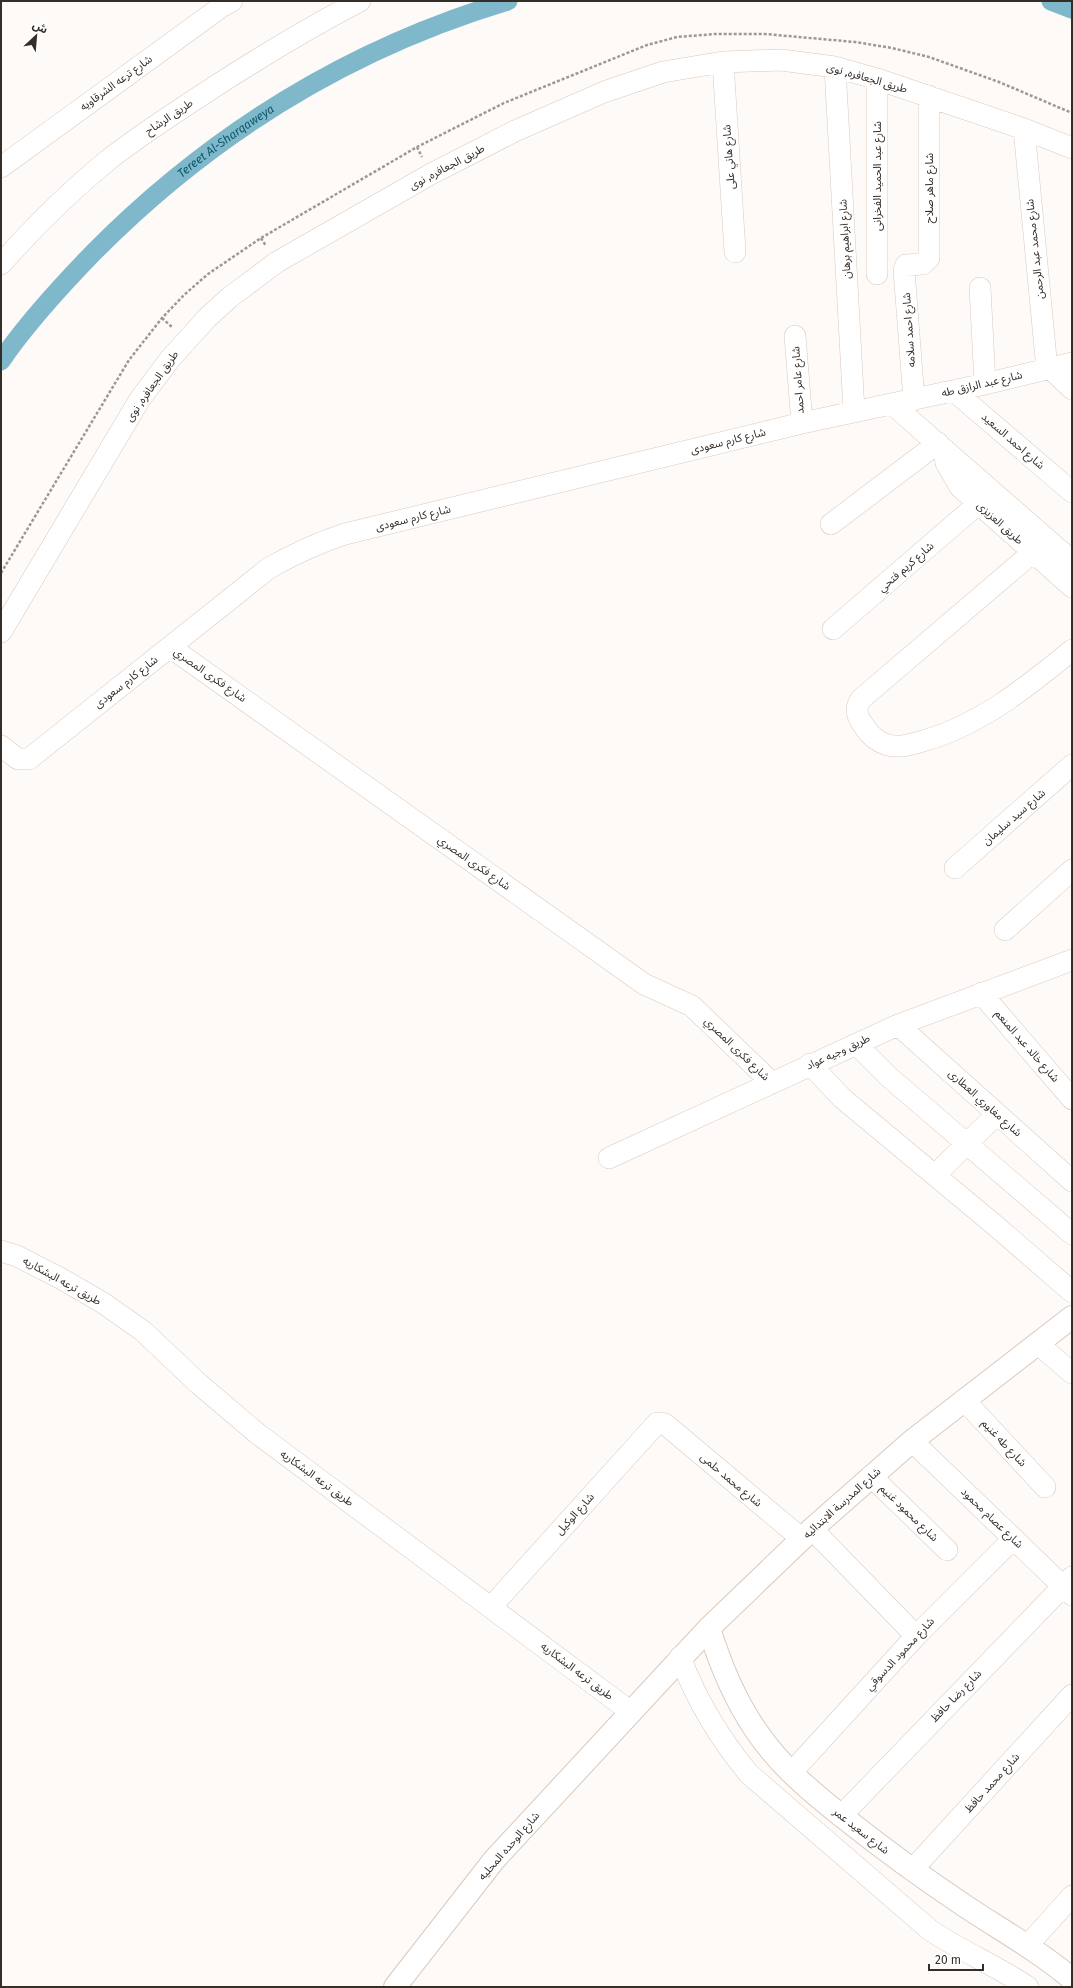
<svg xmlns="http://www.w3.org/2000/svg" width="1073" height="1988" font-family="'Fira Sans','Noto Sans Arabic',sans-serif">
	<rect width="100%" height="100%" fill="#fefaf8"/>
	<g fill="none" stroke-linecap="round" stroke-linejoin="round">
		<g stroke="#80b8cb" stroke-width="19">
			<path d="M1051,1l21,8"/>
			<path id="s1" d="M1,361c25,-37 61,-76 93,-109 117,-118 254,-203 414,-251"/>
		</g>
		<g stroke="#dac9bc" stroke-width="22">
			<path id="street" d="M723,62l12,190
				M835,67l19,344
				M1024,129l23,240
				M1,167l220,-160 11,-6
				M1,264c33,-37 68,-72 106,-103 34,-27 71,-50 107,-74 48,-31 96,-60 146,-86
				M877,274v-195
				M980,288l5,96
				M795,336l7,87
				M1050,368l22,21
				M954,391l118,101
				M914,400l-10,-130 2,-5 17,-1 6,-6v-162
				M892,404l180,157
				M944,449l2,14 14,24 112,100
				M831,524l107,-81
				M1046,539l-14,14 -171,146c-7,10 -4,18 3,27 7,11 18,20 32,20 9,1 19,-3 27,-5 57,-16 104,-54 149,-91
				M833,629l145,-125
				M1,632l139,-233 30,-40 37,-41 22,-20 48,-36 154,-88 84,-43 89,-39 59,-20 60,-10 58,-2 54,7 42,12 147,50 48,19
				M170,647l474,337 48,22 80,77
				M1,746l17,13h11l240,-191c25,-14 48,-25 76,-34l457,-111 183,-39 87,-21
				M955,868l117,-103
				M1005,930l67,-60
				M981,993l91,106
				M898,1025l174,156
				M856,1044l33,33 183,157
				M810,1064l32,34 155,129 75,65
				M609,1158l289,-133 174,-65
				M935,1175l62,-61
				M1,1251l16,5 43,22 43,25 40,28 56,53 59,50 373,278
				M1038,1344l34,29
				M964,1400l81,87
				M912,1441l160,154
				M871,1476l76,74
				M812,1529l104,107
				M491,1607l166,-184 8,1 137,115
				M680,1657c17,44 39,81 69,117l181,156c31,21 67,36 98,57
				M791,1773l125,-137 97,-97
				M841,1816l231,-239
				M912,1870l160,-175
				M1027,1946l45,-50"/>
		</g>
		<g stroke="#dac9bc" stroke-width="24">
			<path id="secondary" d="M709,1628c11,36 25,70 46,101 23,35 55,62 88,88 39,31 80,61 122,89 36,24 74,45 107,73
				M395,1987l99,-127 215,-232 103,-99 100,-88 160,-124"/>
		</g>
		<path stroke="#9e9895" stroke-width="2.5" stroke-dasharray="3 2" stroke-linecap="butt" d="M417,147l5,10
			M261,238l5,8
			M162,318l11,10
			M1,573l128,-213 33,-42 22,-23 24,-21 53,-36 156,-91 87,-44 143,-58 30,-8 38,-3h50l90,8 37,6 37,9 70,25 73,31"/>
		<use href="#street" stroke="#fff" stroke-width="21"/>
		<use href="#secondary" stroke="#fff" stroke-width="22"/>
	</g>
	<g text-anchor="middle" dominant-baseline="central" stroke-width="3" stroke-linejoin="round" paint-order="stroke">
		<g font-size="11" fill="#342d28" stroke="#fff">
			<text transform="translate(867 78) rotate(16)">طريق الجعافره, نوى</text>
			<text transform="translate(116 83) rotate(-36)">شارع ترعه الشرقاويه</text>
			<text transform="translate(169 117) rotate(-34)">طريق الرشاح</text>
			<text transform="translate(729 157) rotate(-94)">شارع هاني على</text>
			<text transform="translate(447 167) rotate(-28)">طريق الجعافره, نوى</text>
			<text transform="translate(877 176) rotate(-90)">شارع عبد الحميد الفخرانى</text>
			<text transform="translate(929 188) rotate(-90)">شارع ماهر صلاح</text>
			<text transform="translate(845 239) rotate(-93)">شارع ابراهيم برهان</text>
			<text transform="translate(1035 249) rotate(-96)">شارع محمد عبد الرحمن</text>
			<text transform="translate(909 330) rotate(-94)">شارع احمد سلامه</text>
			<text transform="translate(798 380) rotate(-94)">شارع عامر احمد</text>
			<text transform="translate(982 384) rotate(-13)">شارع عبد الرازق طه</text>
			<text transform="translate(152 386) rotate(-55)">طريق الجعافره, نوى</text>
			<text transform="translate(728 441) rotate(-14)">شارع كارم سعودى</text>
			<text transform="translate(1013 441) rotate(41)">شارع احمد السعيد</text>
			<text transform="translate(413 518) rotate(-14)">شارع كارم سعودى</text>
			<text transform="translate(1000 523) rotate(42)">طريق العزيزى</text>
			<text transform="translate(906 567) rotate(-41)">شارع كريم فتحي</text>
			<text transform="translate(210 675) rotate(35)">شارع فكرى المصري</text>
			<text transform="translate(126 682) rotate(-38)">شارع كارم سعودى</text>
			<text transform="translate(1014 817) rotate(-41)">شارع سيد سليمان</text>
			<text transform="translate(474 863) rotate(35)">شارع فكرى المصري</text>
			<text transform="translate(1027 1046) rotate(49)">شارع خالد عبد المنعم</text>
			<text transform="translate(737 1049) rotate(44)">شارع فكرى المصري</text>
			<text transform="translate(838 1052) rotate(-25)">طريق وجيه عواد</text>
			<text transform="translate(985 1103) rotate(42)">شارع مغاوري العطارى</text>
			<text transform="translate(62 1281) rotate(29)">طريق ترعه البشكاريه</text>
			<text transform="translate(1004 1443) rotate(47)">شارع طه غنيم</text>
			<text transform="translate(317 1478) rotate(36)">طريق ترعه البشكاريه</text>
			<text transform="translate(731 1480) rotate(40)">شارع محمد حلمى</text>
			<text transform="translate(842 1503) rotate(-42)">شارع المدرسة الابتدائيه</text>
			<text transform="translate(909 1513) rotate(44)">شارع محمود غنيم</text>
			<text transform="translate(575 1514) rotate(-48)">شارع الوكيل</text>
			<text transform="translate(992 1518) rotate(44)">شارع عصام محمود</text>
			<text transform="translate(900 1654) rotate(-47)">شارع محمود الدسوقي</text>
			<text transform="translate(577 1671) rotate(37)">طريق ترعه البشكاريه</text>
			<text transform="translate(956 1696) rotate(-46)">شارع رضا حافظ</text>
			<text transform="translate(992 1783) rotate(-48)">شارع محمد حافظ</text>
			<text transform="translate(861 1831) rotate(38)">شارع سعيد عمر</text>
			<text transform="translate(509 1846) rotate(-49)">شارع الوحده المحليه</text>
		</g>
		<g font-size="12" font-style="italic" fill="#0b586d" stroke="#fff">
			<text stroke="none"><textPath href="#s1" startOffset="316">Tereet Al-Sharqaweya</textPath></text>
		</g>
	</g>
	<rect width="1073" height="1988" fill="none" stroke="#342d28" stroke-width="4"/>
	<g transform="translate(36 36) rotate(26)" stroke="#ffffff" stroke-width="3" paint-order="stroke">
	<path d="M0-3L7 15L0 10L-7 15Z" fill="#342d28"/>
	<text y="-6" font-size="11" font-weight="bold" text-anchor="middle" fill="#342d28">ش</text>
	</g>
	<path d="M929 1964v6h54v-6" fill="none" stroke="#342d28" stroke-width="2"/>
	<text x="935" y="1964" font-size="12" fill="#342d28" stroke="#ffffff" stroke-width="3" paint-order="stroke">20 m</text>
</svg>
